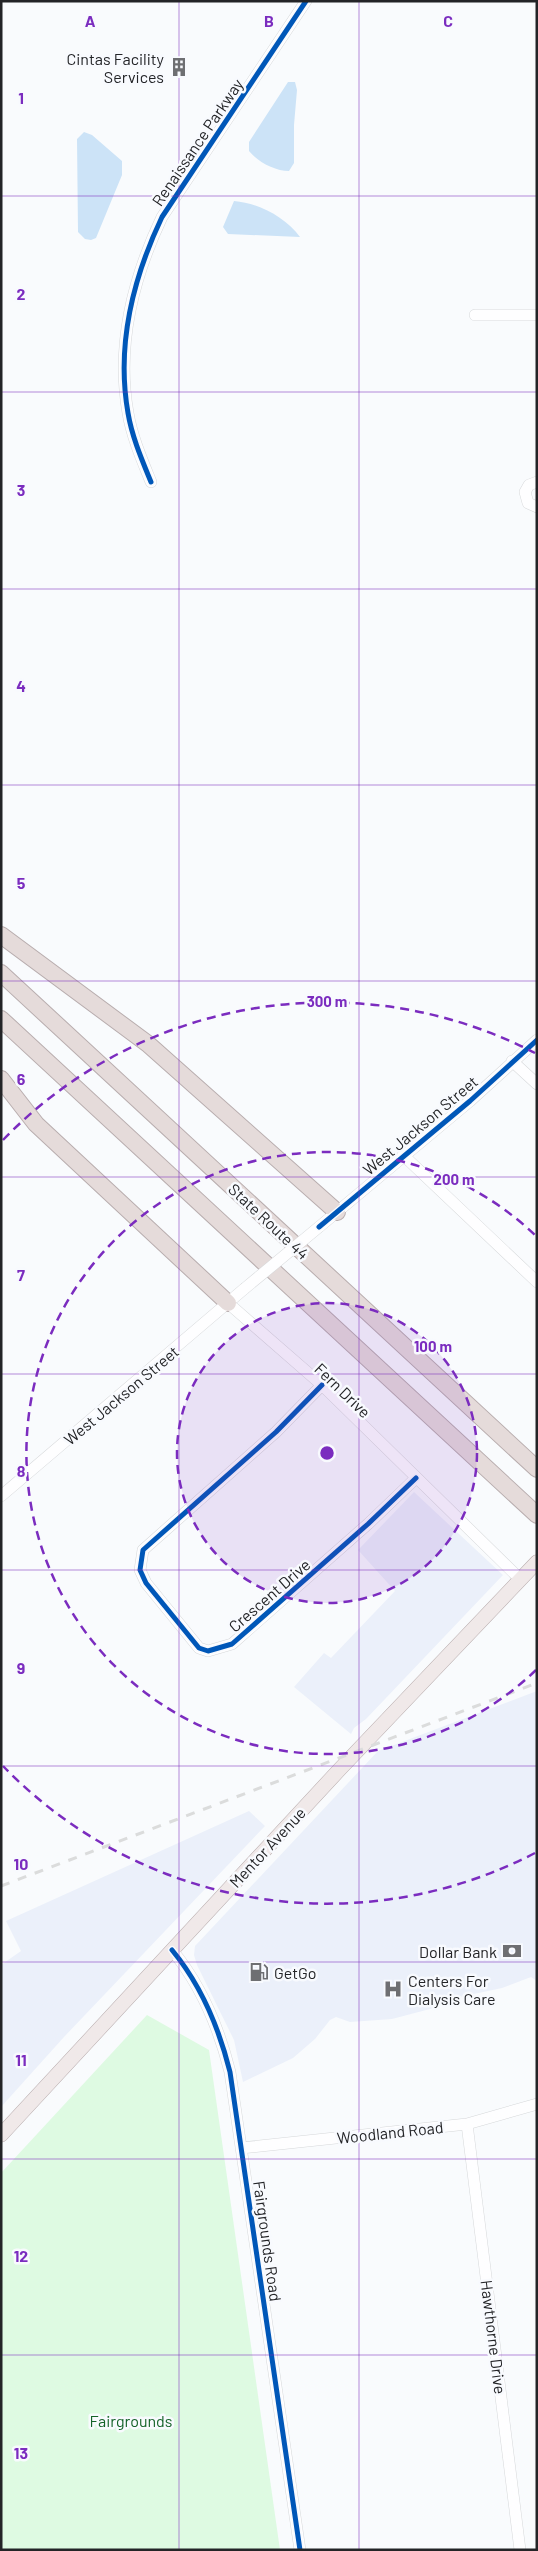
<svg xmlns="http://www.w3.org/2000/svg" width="538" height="2551" font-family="Barlow,sans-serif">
	<rect width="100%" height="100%" fill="#f9fbfd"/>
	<path fill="#ebf0fa" d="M414,1492l89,83 -137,144 -12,9 -3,6 -57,-47 30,-34 7,5 64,-67 -37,-41z
		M537,1691v290l-6,-4 -29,11 -47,10 -25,11 -38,10 -42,3 -14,-5 -6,3 -15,19 -22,19 -50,24 -9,-42 -37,-75 -3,-10 1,-9 183,-195z
		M249,1811l16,15 -201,211 -63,70v-142l20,-14 -15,-30z"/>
	<path fill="#defae2" d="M147,2015l62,35 71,500h-279v-377z"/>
	<path fill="#cce3f7" d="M288,82h7l2,8 -3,35v38l-5,8c-14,0 -31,-9 -40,-20v-9z
		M84,132l8,3 30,26v14l-26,63 -5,2 -6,-1 -7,-7 -1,-93z
		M234,201c25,2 51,16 66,36l-72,-3 -5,-7z"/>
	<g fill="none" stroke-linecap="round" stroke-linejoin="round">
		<g stroke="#d6d8da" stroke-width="12">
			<path id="minor" d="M475,315h62
				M151,482c-9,-22 -19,-45 -23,-69 -12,-68 5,-135 34,-196l144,-216
				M537,482l-8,3 -4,7 3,11 9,4
				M512,1061l25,23
				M403,1155l134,127
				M319,1227l151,-126 67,-61
				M228,1303l94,82 198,194
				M322,1385l-46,47 -133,118 -3,20 6,13 53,65 9,3 24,-7 136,-120 48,-46
				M1,1496l243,-207
				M172,1950c29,35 47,78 58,122l70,478
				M467,2124l53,426
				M241,2148l226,-24 70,-20"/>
		</g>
		<g stroke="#b8adae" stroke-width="15">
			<path id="major" d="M1,2135l338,-365 198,-208"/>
		</g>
		<g stroke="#b8adae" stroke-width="18">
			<path id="highway" d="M1,935l147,109 189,168
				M1,973l536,496
				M1,1019l536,496
				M1,1079l35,45 192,179"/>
		</g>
		<use href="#minor" stroke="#fefeff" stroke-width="11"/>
		<use href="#major" stroke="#f0e9e9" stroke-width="14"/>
		<use href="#highway" stroke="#e5dbda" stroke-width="16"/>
		<path stroke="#dbdcdc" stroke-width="3" stroke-dasharray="9 9" stroke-linecap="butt" d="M1,1886l536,-203"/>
		<g stroke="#d6d8da" stroke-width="12" stroke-linecap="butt">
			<path id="minor-bridge" d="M244,1289l75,-62"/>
		</g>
		<use href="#minor-bridge" stroke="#fefeff" stroke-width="11"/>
		<g stroke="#f8fafe" stroke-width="8">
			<path id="cycleway" d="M151,482c-9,-22 -19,-45 -23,-69 -12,-68 5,-135 34,-196l144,-216
				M319,1227l151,-126 67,-61
				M322,1385l-46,47 -133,118 -3,20 6,13 53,65 9,3 24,-7 136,-120 48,-46
				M172,1950c29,35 47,78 58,122l70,478"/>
		</g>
		<use href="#cycleway" stroke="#0057b8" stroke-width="5"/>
	</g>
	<path fill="none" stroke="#7b2cbf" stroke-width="1" stroke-opacity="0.55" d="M179,1v2549M359,1v2549M1,196h536M1,392h536M1,589h536M1,785h536M1,981h536M1,1177h536M1,1374h536M1,1570h536M1,1766h536M1,1962h536M1,2159h536M1,2355h536"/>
	<circle cx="327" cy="1453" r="150" fill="#7b2cbf" fill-opacity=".12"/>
	<g fill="none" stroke="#7b2cbf" stroke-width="2.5" stroke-dasharray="9 6">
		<circle cx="327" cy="1453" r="150"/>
		<path d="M536 1670A301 301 0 1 1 536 1236"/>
		<path d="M535 1853A451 451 0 0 1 3 1766M3 1140A451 451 0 0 1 535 1053"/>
	</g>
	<defs>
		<g id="building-bare" transform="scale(1.5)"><path d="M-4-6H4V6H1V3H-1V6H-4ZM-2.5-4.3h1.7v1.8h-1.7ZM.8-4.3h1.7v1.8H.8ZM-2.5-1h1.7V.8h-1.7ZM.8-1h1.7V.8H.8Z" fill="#6e6f72" stroke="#f8fafe" stroke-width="2.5" paint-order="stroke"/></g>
		<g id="bank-bare" transform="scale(1.5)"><path d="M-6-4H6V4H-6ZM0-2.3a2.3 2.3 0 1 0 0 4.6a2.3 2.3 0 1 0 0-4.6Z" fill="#6e6f72" stroke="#f8fafe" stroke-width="2.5" paint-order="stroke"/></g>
		<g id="fuel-bare" transform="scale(1.5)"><path d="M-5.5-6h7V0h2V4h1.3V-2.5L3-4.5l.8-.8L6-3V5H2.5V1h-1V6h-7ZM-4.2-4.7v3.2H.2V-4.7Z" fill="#6e6f72" stroke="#f8fafe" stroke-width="2.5" paint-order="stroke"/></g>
		<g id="hospital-bare" transform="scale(1.5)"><path d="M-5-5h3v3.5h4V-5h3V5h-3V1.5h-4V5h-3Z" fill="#6e6f72" stroke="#f8fafe" stroke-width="2.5" paint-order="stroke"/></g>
	</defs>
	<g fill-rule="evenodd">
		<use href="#building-bare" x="179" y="67"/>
		<use href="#bank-bare" x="512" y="1951"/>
		<use href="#fuel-bare" x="259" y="1972"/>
		<use href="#hospital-bare" x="393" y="1989"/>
	</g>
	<g text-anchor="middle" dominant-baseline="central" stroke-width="5" stroke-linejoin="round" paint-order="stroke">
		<g font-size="16" fill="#232427" stroke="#f8fafe" text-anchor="end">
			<text x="164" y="58">Cintas Facility<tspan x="164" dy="18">Services</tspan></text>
			<text x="497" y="1951">Dollar Bank</text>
			<text x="274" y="1972" text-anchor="start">GetGo</text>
			<text x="408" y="1980" text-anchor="start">Centers For<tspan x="408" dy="18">Dialysis Care</tspan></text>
		</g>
		<g font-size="16" fill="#232427" stroke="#f8fafe">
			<text transform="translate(197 142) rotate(-56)">Renaissance Parkway</text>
			<text transform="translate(420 1125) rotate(-40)">West Jackson Street</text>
			<text transform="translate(269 1221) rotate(43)">State Route 44</text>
			<text transform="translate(343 1390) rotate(44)">Fern Drive</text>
			<text transform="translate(121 1395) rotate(-40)">West Jackson Street</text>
			<text transform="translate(269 1595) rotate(-41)">Crescent Drive</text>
			<text transform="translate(267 1847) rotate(-47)">Mentor Avenue</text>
			<text transform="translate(390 2132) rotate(-6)">Woodland Road</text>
			<text transform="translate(268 2241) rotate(82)">Fairgrounds Road</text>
			<text transform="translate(494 2337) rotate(83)">Hawthorne Drive</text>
		</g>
		<g font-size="16" fill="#156329" stroke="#f8fafe">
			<text x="131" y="2420">Fairgrounds</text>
		</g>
	</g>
	<g font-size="16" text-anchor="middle" font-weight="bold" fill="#7b2cbf" stroke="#f8fafe" stroke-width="5" stroke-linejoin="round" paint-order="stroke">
		<text x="90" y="27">A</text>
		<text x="269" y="27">B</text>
		<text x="448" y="27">C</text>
		<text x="21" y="104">1</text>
		<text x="21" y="300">2</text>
		<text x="21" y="496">3</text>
		<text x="21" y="692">4</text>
		<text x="21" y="889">5</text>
		<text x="21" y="1085">6</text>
		<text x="21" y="1281">7</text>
		<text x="21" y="1477">8</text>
		<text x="21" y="1674">9</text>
		<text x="21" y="1870">10</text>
		<text x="21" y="2066">11</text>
		<text x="21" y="2262">12</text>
		<text x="21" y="2459">13</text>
	</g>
	<circle cx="327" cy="1453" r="8" fill="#7b2cbf" stroke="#f8fafe" stroke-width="2.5"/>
	<g font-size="15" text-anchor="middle" font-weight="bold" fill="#7b2cbf" stroke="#f8fafe" stroke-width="5" stroke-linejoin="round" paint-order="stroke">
		<text x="327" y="1007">300 m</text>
		<text x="454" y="1185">200 m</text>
		<text x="433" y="1352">100 m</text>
	</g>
	<rect width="538" height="2551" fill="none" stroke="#232427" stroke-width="5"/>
</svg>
